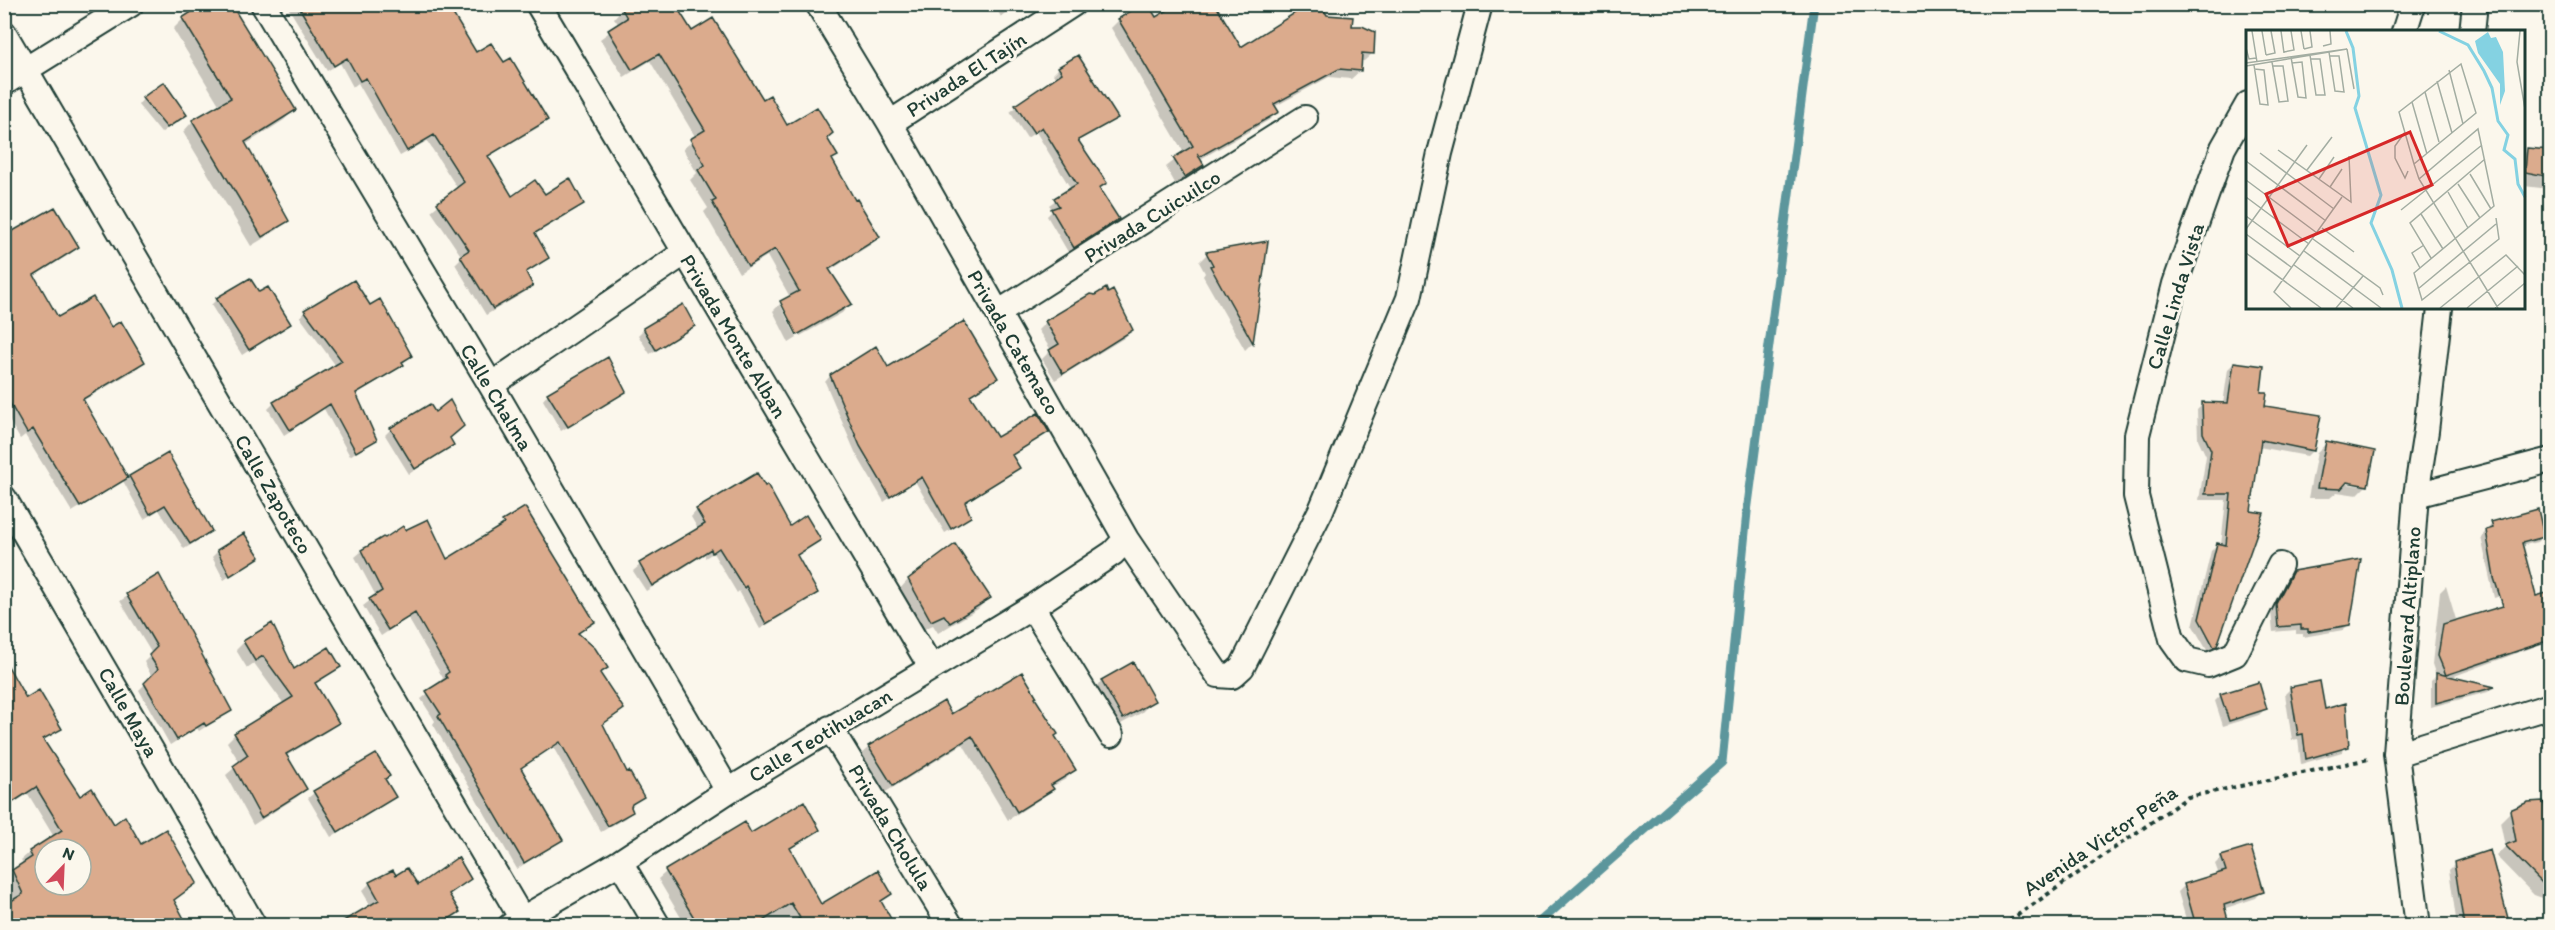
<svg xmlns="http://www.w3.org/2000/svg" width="2555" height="930" font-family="Itim,sans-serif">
	<rect width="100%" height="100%" fill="#fbf7ec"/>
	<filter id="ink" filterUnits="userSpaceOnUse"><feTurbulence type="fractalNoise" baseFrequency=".0167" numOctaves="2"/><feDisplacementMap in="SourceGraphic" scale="12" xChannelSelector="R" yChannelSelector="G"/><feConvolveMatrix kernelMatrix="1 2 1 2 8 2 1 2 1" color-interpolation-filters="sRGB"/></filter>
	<g filter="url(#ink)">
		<path fill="#0003" fill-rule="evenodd" d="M286,4h159l30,50 71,66 -7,7 -52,30 24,41 33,-2 38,8 -7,6 -41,25 13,23 -22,15 7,13 -7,6 -39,23 -31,-51 7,-7 -31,-46 27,-22 -31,-48 -27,15 -42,-73 -5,4 -13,-24 -13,8z
			M994,4h26l-19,13z
			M622,9l69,24 72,68 23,26 40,12 10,16 -5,5 24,42 24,35 -9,8 -41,26 21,33 -8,9 -42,23 -17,-33h-3l10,-6 -23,-41 -28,17 -35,-61 4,-4 -18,-28 7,-7 -14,-24 13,-11 -46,-77 -26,16 -24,-38 19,-14 -5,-7z
			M1326,16l25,11 22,26 -9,8h-4v10l-9,8 -22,-2 -55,30 3,5 -8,8 -70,40 3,5 -26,20 -10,-18 18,-14 -73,-125 8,-8 36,-1 85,30z
			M183,19l111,91 -10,10 -39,25 42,75 -10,10 -26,16 -68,-114 9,-10 28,-16 -47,-77z
			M1059,68l57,49 -6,6 -32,18 27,42 -7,6 19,30 -49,33 -21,-36 6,-6 -4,-5 22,-16 -35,-57 -9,6 -17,-26 46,-33 -3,-5z
			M143,99l42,16 -24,18 -23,-28z
			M2528,149l22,3v37l-26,-3v-32z
			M4,238l73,9 -7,7 -37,23 25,42 52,10 33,33 -6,7 -55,32 45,79 40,-25 43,76 -6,6 -20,12 -25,-39 -15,9 -21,-38 -51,31 -47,-77 -5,4 -16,-27z
			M1266,243l-14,100 -7,7 -42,-74 2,-3 -6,-11 8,-8z
			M259,294l30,30 -47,31 -31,-50 6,-6z
			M780,304l17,34 -8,5 -16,-32z
			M305,311l105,45 -14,14 -41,25 20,44 -25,17 -26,-47 -40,26 -16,-26 6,-6 62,-37 -36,-49z
			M1046,322l86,8 -8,8 -69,42 -13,-21 9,-9 -13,-20z
			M693,326l-43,28 -12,-19 6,-6z
			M2234,363l25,30 5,14 49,43 -6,6 -48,-9 -43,198 -8,7 -15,-26 18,-75 6,-6h4l5,-45h-27l7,-44 -8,-17 -1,-29 6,-6h20l5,-35z
			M888,369l108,8 -27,19 27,43 51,-8 -36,25 7,12 -6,6 -48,29 6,14 -25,16 -30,-52 -31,21 -29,-50 -30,-70 5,-6z
			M625,391l-64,40 -18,-31 5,-6z
			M391,429l61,16 -43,29 -24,-39z
			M2327,443l40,42 -10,10 -20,-3 -7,6h-22l9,-46zM2340,480l21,3v3l-22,-3z
			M697,510l92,18 30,12 -23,16 20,37 -6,6 -50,30 -21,-38 -2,2 -24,-40 -8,5v-4l-59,37 -13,-20 7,-6 58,-36 -7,-12z
			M503,523l90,99 -16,12 29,34 -6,6 22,35 -20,16 24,49 16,23 -13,10 2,5 -6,6 -24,14 -48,-85 -33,22 41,70 -44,30 -84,-145 2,-3 -14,-22 19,-15 -1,-2 4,-4 -35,-60 -27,18 -18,-30 13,-10 -21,-39 7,-6 85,11z
			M2492,524l51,12 -6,6 -16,4 4,42 -31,10 -13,-61z
			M955,546l34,51 -11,12 -40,24 -5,-8 -13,6 -23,-39 11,-12z
			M218,551l40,6 -34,23 -12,-23z
			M2294,572l55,52 -6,6 -40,7v-3h-7v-4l-23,2 -2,-21 16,-33z
			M158,576l72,135 -31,20 -2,-3 -27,17 -31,-55 13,-13 -8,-15 8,-8 -32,-53z
			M4,584l9,14 -9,8z
			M2446,586l17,57 87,-22v20l-101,37 43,10 -4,4 -57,15v-26l5,-5 -4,-12 8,-72z
			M244,642l49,29 46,-5 -25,19 23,37 -8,8 -43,26 19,33 -8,8 -44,28 -27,-50 14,-12 -13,-21 8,-8 49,-30 -30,-41 -7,5 -11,-18z
			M1102,681l51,20 -12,12 -31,17 -20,-37z
			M2291,688l56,58 -5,6 -41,12 -3,-25 -6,1 -7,-46z
			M4,691l22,9 34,28 -17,13 37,57 61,48 54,36 -21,18 14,26h-184v-19l11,-6 -11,-22 20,-15 -3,-4 9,-8 24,-15 -26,-43 -24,15zM45,849h36v36h-36z
			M2221,695l44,14 -6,6 -36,11 -8,-25z
			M1033,698l41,72 -8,9 -15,8 -8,10 -35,23 -45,-76 -79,49 -24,-38 9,-8 82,-31z
			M388,776l-4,4 10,17 -63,40 -23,-39 6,-5z
			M2542,802l8,21v89l-2,-12 -14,-5 -38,-39 9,-9 -5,-25 11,-11z
			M744,824l6,11 68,-6 -29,21 32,57 69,-13 -10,9 14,23h-208l-28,-47 8,-7z
			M2222,857l40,34 -6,7 -33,11 5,17h-40l-10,-34 7,-7 34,-10 -4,-11z
			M2455,864l53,62h-51l-8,-56z
			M392,872l3,5 22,10 52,-8 -21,17 10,16 -18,14h-102l33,-20 -9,-15 7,-7z"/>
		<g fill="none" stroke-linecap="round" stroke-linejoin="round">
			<path stroke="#5c969c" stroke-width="9" d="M1535,926l187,-164 25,-250 67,-508"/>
		</g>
		<path fill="#dbab8d" stroke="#1f3d34" stroke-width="1.5" fill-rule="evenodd" d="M204,4h27l65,106 -51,32 44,79 -27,16 -70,-117 39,-22 -49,-80z
			M297,4h150l29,48 15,-9 13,19 7,-4 37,62 -60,36 24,40 23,-16 10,14 25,-16 14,26 -49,29 14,25 -23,14 7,14 -40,23 -33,-53 9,-6 -32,-47 27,-21 -30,-47 -27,16 -41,-73 -6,3 -13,-23 -13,8z
			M619,4h56l17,27 21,-13 50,81 7,-4 17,30 30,-18 16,26 -6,5 11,18 -6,3 23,41 2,-1 23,38 -51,32 23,35 -55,31 -17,-34 19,-10 -24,-42 -27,17 -36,-64 4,-2 -18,-30 7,-5 -15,-26 15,-9 -46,-76 -27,16 -24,-40 19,-12z
			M1142,4h6l8,13 22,-13h37l26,43 68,-43h11l7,11 26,2 -1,9h10l13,6 -1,22 -12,-1 -1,18 -22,-2 -65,35 5,8 -80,45 -2,-4 7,12 -19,12 -12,-19 20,-12 -75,-127z
			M1078,55l40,63 -40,22 29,43 -8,5 20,31 -45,29 -23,-39 8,-3 -5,-8 23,-14 -35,-57 -8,6 -19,-28 47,-32 -4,-6z
			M164,82l23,33 -20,13 -25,-30z
			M2527,148l23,2v27l-25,-5z
			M55,207l24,40 -45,28 24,42 35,-20 18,30 10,-6 24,41 -62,37 45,79 -48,29 -47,-78 -6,4 -23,-40v-157z
			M1268,241l-4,29 -11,73 -43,-77 3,-1 -7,-13z
			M250,278l9,14 9,-5 23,37 -42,26 -33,-52z
			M354,280l16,25 10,-6 32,57 -10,6 2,3 -48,28 21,47 -21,12 -26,-48 -40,26 -17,-28 69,-41 -38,-51z
			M1106,288l2,5 5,-3 20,40 -70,44 -14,-24 10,-6 -14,-23 45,-27 5,1z
			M683,304l12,22 -39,24 -13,-22z
			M964,321l34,57 -28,17 27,42 41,-24 11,19 -37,23 8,13 -55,34 6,15 -20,12 -29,-52 -32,20 -30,-51 -30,-71 46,-29 12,21z
			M608,357l18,35 -58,35 -21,-34z
			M2234,362l30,4 -3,26h6l-2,14 56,9 -7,36 -53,-11 -10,71 13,2 -47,133 -3,1 -15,-28 18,-76 9,2 5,-51h-26l6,-44 -8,-17 -1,-31 26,1z
			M450,400l14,26 -14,12 4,7 -39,24 -25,-41 40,-24 5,8z
			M2326,441l49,10 -7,35 -21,-4 -6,7 -24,-1z
			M168,453l44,78 -22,13 -25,-39 -15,9 -21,-38z
			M757,473l8,13 2,-2 23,42 16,-11 15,25 -24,15 21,38 -52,31 -20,-38 -2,2 -25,-40 -7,5 -1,-4 -59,37 -13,-23 66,-39 -9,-15z
			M525,507l70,115 -17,11 17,15 13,20 -8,5 24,36 -21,15 24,48 2,-1 15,26 -12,7 -1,3 2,5 -25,14 -48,-84 -39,26 42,72 -39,23 -86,-147 3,-2 -15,-23 21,-13 -2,-3 4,-3 -34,-59 -27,17 -19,-31 13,-8 -21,-41 22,-13 2,1 18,-12 2,4 23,-11 19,40 57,-35 -2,-3z
			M2538,509l6,28 -22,6 14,53 14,-4v48l-104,35 -8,-19 5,-32 60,-18 -9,-28 -8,-48 7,-2 -2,-6z
			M244,533l16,24 -30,19 -13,-26z
			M955,544l36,54 -41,25 -6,-8 -13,6 -23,-42z
			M2361,559l-11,66 -42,7v-3h-7v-4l-23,2 -2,-23 17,-33z
			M159,574l73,137 -26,15 -2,-3 -27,17 -33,-57 14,-14 -9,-14 8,-8 -31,-53z
			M272,623l22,46 35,-22 12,20 -26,16 24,40 -53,31 21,35 -46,29 -28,-52 15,-11 -14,-22 59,-36 -30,-41 -8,5 -12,-20z
			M4,659l22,39 13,-8 23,39 -19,10 37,57 12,-8 22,36 11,-8 16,28 25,-15 31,54 -23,17 14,26h-177l-7,-11v-10l19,-11 -11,-24 20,-13 -3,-6 33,-21 -26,-43 -32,21zM45,849h36v36h-36z
			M1133,662l22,39 -32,18 -22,-39z
			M1022,672l15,25 -2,1 23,36 -3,2 21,34 -25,15 3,4 -37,23 -45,-76 -79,50 -25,-40 76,-45 7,13z
			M2436,673l59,14 -59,16z
			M2320,681l5,28 21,-6 3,44 -43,12 -3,-25 -5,1 -8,-48z
			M2259,682l8,27 -38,12 -9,-27z
			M376,754l14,22 -5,3 11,18 -58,35 -25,-41z
			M804,801l16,29 -30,18 31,56 57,-34 14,24 -11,7 14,25h-108l13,-8 -9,-15 -36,23h-56l-34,-56 80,-48 6,11z
			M2543,801l7,18v72l-45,-46 11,-4 -6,-31 18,-8z
			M2251,847l13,45 -40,13 4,15 -20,6h-12l-12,-42 42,-13 -5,-15z
			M2490,850l20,76h-46l-10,-64z
			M458,857l13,22 -22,15 11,18 -22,14h-103l44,-26 -10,-18 24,-12 3,5 11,-7 11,17z"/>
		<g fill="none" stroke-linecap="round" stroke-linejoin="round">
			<g stroke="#1f3d34" stroke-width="28">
				<path id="street" d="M263,4l228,381 237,406
					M538,4l393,663
					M818,4l72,119 236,416 92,136 14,1 10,-9 79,-157 88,-212 31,-145 40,-149
					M2404,32l9,-28
					M2472,32l3,-28
					M4,33l518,886
					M4,83l127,-79
					M2248,104l-25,44 -48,136 -38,151 -1,61 36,143 15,21 21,5 27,-11 45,-89
					M890,123l183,-119
					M998,313l307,-195
					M491,385l193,-132
					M2416,495l134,-35
					M4,498l250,428
					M1032,607l79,128
					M830,728l121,198
					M2396,754l154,-48
					M620,862l38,64
					M510,926l110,-64 108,-71 304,-184 81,-54 13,-14
					M2418,926l-22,-172 20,-259 10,-64 14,-123"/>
			</g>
			<path stroke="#1f3d34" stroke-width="4" stroke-dasharray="4.5 4.5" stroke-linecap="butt" d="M2002,926l186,-129 181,-38"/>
			<use href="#street" stroke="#fbf7ec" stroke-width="24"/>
		</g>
	</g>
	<g text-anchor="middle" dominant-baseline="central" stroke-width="6" stroke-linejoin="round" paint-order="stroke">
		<g font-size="21" fill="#1f3d34" stroke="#fbf7ec">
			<text transform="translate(966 74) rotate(-33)">Privada El Tajín</text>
			<text transform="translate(1152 216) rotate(-32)">Privada Cuicuilco</text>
			<text transform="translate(2175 296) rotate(-73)">Calle Linda Vista</text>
			<text transform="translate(734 336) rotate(59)">Privada Monte Alban</text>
			<text transform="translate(1014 342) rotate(60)">Privada Catemaco</text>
			<text transform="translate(497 397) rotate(59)">Calle Chalma</text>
			<text transform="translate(274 494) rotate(60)">Calle Zapoteco</text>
			<text transform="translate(2407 616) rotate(-86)">Boulevard Altiplano</text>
			<text transform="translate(129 712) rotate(60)">Calle Maya</text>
			<text transform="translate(820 735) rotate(-31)">Calle Teotihuacan</text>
			<text transform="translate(891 827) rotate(59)">Privada Cholula</text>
			<text transform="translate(2100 840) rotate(-34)">Avenida Victor Peña</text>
		</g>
	</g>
	<g transform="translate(2246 30)">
		<rect width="279" height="279" fill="#fbf7ec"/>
		<path d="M242,2l3,6 5,-1 7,15 2,39 -5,14v-21l-22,-31 -3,-12z" fill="#84d2e2"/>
		<path fill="none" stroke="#84d2e2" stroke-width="3" d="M100,1l7,17 6,48 -4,12 26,87 -10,28 21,47 10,38M193,1l29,14 16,26 8,17 6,33 10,14 -4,15 11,9 3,25 7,13"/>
		<path fill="none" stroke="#a3ada2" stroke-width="1.5" d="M6,1l5,31M16,1l4,24M35,1l3,22M55,1l3,18M274,1l-3,31 8,47M77,16l8,-2 -1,-13M0,18l3,11 7,-1M58,19l8,-2 -2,-16M101,19l7,40M38,22l10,-2 -3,-19M83,22l6,39 9,1 -5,-36h-9M20,25l9,-2 -4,-22M64,25l6,40h9l-5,-36h-9M45,27l7,40 8,1 -4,-36 -10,1M26,32l7,40 9,-1 -5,-35h-10M0,33l101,-14M8,35l6,39 8,1 -4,-35 -10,-1M0,36l101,-17M203,40l14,54M191,51l15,52M179,62l14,50M166,72l15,52M159,102l-10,14v12l10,20 3,-7M32,120l73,52 -2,-46M14,123l74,56M0,131l80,60M168,134l62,-51 -15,-49 -62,48 15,52 5,15 79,129M61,140l25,-33M224,144l21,35M73,149l15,-22M173,149l59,-50 16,77 -80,67 8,27 77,-61 -3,-21M0,150l71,53M212,154l22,34M84,157l12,-18M202,162l20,36M0,167l63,47M155,180l81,-65M175,184l22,35M0,186l54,40M76,198l32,24M0,199l61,-84M0,204l45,33M67,209l67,49 3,7M58,221l77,57M0,223l75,55M185,228l-21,-35 75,-64M48,235l59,43M174,238l-8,-15 12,-8M172,259l78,-65M45,278l-17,-16 68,-95M90,278l27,-32M194,278l66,-53 19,20M221,278l51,-42M249,278l30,-25"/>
		<path fill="#d62828" fill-opacity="0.15" stroke="#d62828" stroke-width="3" d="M164,102l22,53 -144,61 -22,-52z"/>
		<rect width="279" height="279" fill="none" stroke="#1f3d34" stroke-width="3"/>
	</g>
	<rect width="2555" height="930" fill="none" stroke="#fbf7ec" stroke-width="24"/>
	<rect x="12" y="12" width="2531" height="906" fill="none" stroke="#1f3d34" stroke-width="2" filter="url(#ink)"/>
	<g transform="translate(63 867) rotate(23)"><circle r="28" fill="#fbf7ec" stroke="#a3ada2" stroke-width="1.5"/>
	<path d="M0-4.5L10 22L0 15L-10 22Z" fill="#d1495b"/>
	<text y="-9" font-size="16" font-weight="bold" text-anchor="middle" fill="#1f3d34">N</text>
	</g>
</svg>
